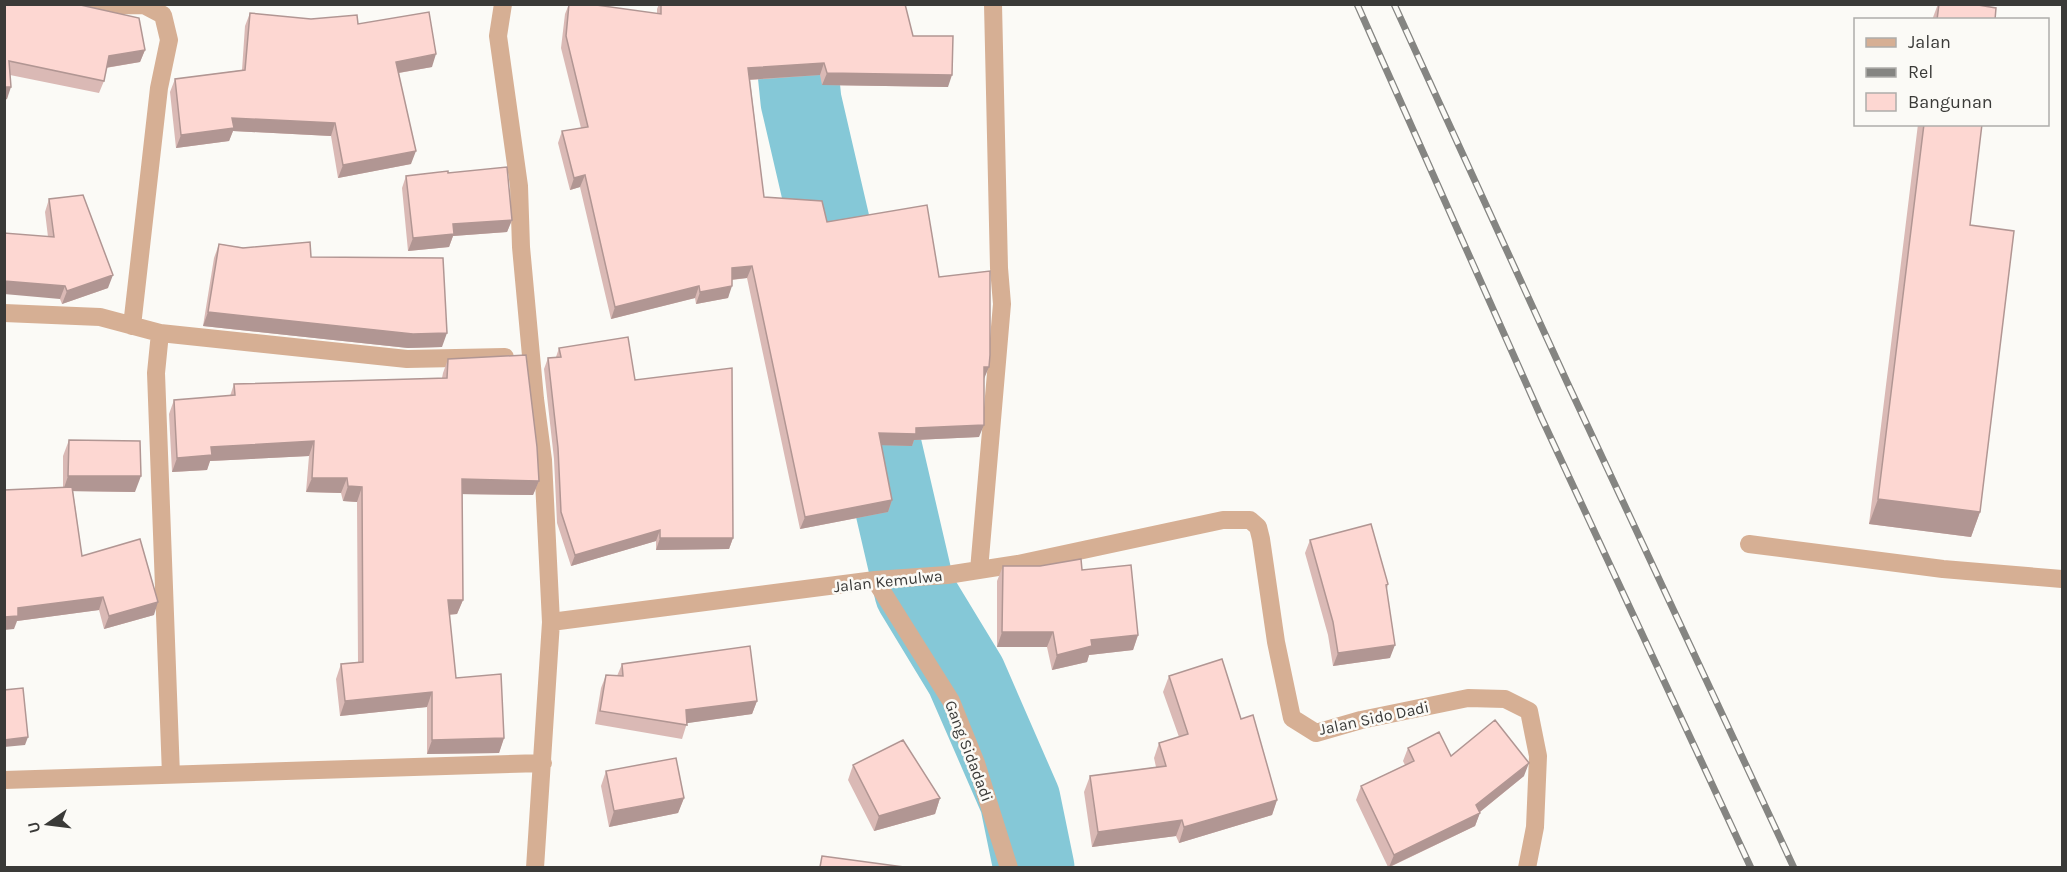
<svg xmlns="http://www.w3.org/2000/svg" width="2067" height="872" font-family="Karla,sans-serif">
	<rect width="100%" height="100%" fill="#fbfaf6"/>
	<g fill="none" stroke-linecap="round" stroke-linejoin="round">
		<path stroke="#85c8d7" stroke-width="81" d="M791,4l10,97 114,491 51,84 54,124 14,68"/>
		<path stroke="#d6af94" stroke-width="18" d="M503,4l-5,32 21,150 2,61 14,152 8,61 8,162 -16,246
			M57,6l87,-1 19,10 6,25 -10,48 -27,238
			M4,313l96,4 60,16 -4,40 15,402
			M160,333l247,26 98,-2
			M1749,544l194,25 119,10
			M979,570l23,-266 -3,-36 -6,-264
			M875,580l76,121 25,62 33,105
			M551,622l324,-42 72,-5 71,-11 205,-44h27l8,7 3,12 15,103 16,76 24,15 45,-13 107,-22 37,1 24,12 9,45 -3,71 -8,41
			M4,780l539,-17"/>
		<g stroke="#858582" stroke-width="7">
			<path id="rail" d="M1357,4l185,415 209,449
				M1394,4l173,378 227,486"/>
		</g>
		<use href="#rail" stroke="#fbfaf6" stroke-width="4.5" stroke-dasharray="14" stroke-linecap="butt"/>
	</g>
	<path fill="#dab9b5" d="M4,4l141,46 -5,12 -34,6 -2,13 -5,12 -89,-18 -3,24 -3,1z
		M569,4h20l68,10v-5l2,-5h246l8,32 35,51 -126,-2 -2,-10 -70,5 14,117 63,25 112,55 45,102 -5,58 -65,3 -2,6 -31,-1 11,55 -4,12 -88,17 -53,-251 -15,2 -4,18 -32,6 -1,-6 -84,21 -31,-132 -10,3 -12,-47 4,-12 19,-3 -20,-80 4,-34z
		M1938,4h34l23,16h-63z
		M250,13l108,11 74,43 -33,6 12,91 -73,14 -7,-42 -98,-5 -4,10 -53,7 -6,-56 5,-13 67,-9 3,-44z
		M1918,124h64l-12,101 10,287 -9,25 -102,-13z
		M448,173l64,47 -5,12 -54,4 -4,11 -41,4 -6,-63 4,-12z
		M49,199l59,89 -46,16 -2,-5 -12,-62 -3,-25z
		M219,244l92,13 131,90 -34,1 -205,-22 11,-68z
		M559,348l76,32 98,158 -4,11 -73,1v-9l-85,25 -14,-43 -3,-64 -10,-90 4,-11 8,-1z
		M448,359l91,122 -6,14 -71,-1 1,106 -6,14 -8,1 7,63 48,60 -5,15 -72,1v-47l-87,9 -4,-37 5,-15 17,-2 -1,-160 -14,-1 -2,-8 -35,-1 3,-36 -99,5 -3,9 -35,2 -3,-58 5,-14 56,-4 4,-12 208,-6 1,-5z
		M69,440l66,52 -62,-1 9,65 72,59 -50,14 -5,-19 -82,11 -3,8 49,-141v-32z
		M1310,540l78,44 -1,5 3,69 -57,8 -5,-31 -23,-82z
		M1003,566l79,4 56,65 -5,15 -44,5 -2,7 -35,8 -5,-23h-50v-66z
		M622,664l135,37 -5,13 -65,9 -5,16 -87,-15 6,-36 5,-13 11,1z
		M1169,676l72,43 36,81 -5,15 -93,28 -3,-7 -84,11 -8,-55 6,-16 66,-9 -2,-9 5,-15 20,-6 -16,-45z
		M1408,748l43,8 73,20 -44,36 -5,14 -85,41h-2l-32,-67 5,-14 44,-21 -2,-4z
		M853,765l87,33 -5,16 -61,17 -26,-51z
		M606,771l78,27 -6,15 -69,14 -8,-41z"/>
	<path fill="#b19693" d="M145,50l-5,12 -36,6 5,-12z
		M436,54l-4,13 -40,7 4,-12z
		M824,63l-4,12 -76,5 4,-12z
		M827,73l125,2 -4,12 -126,-2z
		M4,87h7l-4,12 -3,1z
		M232,118l103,5 -4,13 -98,-5 -4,10 -53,7 5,-13z
		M416,151l-5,13 -73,14 5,-13z
		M585,175l-5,12 -10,3 4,-12z
		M512,220l-5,12 -54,4 -4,11 -41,4 5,-13 40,-14z
		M752,266l-5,12 -19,2 4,-12z
		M113,275l-5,13 -46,16 5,-13z
		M4,281l61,5 -5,13 -56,-5z
		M699,286l-4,12 -84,21 4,-12z
		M732,286l-4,12 -32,6 4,-12z
		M208,312l239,21 -5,14 -34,1 -205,-22z
		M984,367h5l-5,12z
		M984,425l-5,12 -65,3 -2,6 -38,-1 5,-12 37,-5z
		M314,441l-5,15 -99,5 -3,9 -35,2 5,-14 34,-11z
		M68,476h73l-6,16 -72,-1z
		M312,478h35l-6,15 -35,-1z
		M462,479l77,2 -6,14 -77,-1z
		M348,486l14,1 -5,15 -14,-1z
		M1878,499l102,13 -9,25 -102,-13z
		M892,500l-4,12 -88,17 5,-12z
		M660,530l-4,11 -85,25 4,-11z
		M660,538h73l-4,11 -73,1z
		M103,597l-4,13 -82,11 -3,8 -10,1v-13l14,-9z
		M448,600h15l-6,14 -15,1z
		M158,602l-4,13 -50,14 5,-13z
		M1002,632h51l-6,15h-50z
		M1138,635l-5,15 -44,5 -2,7 -35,8 5,-15 34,-15z
		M1395,645l-5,13 -57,8 5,-13z
		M432,692l-5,15 -87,9 5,-15z
		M757,701l-5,13 -71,10 5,-14z
		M28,737l-3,8 -21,2v-7z
		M504,738l-5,15 -72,1 5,-14z
		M1529,763l-5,13 -48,39 4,-2 -5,13 -86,41 5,-12 82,-50z
		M684,798l-6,15 -69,14 5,-16z
		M940,798l-5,16 -61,17 5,-15z
		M1277,800l-5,15 -93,28 5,-16z
		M1182,820l-6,16 -84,11 6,-15z"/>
	<path fill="#fdd7d2" stroke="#b19693" stroke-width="1.5" d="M4,4h72l63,14 6,32 -36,6 -5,25 -95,-20 2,26h-7z
		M569,4h20l72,10v-10h244l8,32h40l-1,39 -125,-2 -3,-10 -76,5 16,129 58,4 5,21 100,-17 12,72 51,-6v84l-1,12h-5v58l-68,3v6l-37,-1 13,67 -87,17 -53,-251 -20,2v18l-32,6 -1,-6 -84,21 -30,-132 -11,3 -12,-47 26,-4 -22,-91z
		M1939,4h33l24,4 -1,12h-58z
		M429,12l7,42 -40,8 20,89 -73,14 -8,-42 -103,-5 2,10 -53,7 -6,-56 70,-9 5,-57 61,6 46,-4 1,9z
		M1924,124h58l-12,101 44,6 -34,281 -102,-13z
		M507,167l5,53 -59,4 1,10 -41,4 -7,-62 42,-5v2z
		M83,195l30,80 -46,16 -2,-5 -61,-5v-48l50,4 -5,-38z
		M310,242l1,15 132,1 4,75 -34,1 -205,-22 11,-68 24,4z
		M628,337l7,43 97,-12 1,170h-73v-8l-85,25 -14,-43 -3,-64 -10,-90 13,-1 -2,-9z
		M526,355l11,92 2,34 -77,-2 1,121h-15l8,78 45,-4 3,64 -72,2v-48l-87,9 -4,-37 22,-2 -1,-175 -14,-1 -1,-8h-35l2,-37 -103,6 1,8 -35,3 -3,-58 61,-5 -1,-11 213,-6 1,-19z
		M69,440l71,1 1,35h-73z
		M72,487l10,69 58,-17 18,63 -49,14 -6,-19 -85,11v8l-14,1v-127z
		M1371,524l17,60 -2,1 9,60 -57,8 -5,-31 -23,-82z
		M1081,559l1,11 49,-5 7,70 -47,5 1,6 -35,9 -4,-23h-51l1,-66h37z
		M750,646l7,55 -71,9 1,15 -87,-14 6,-36 17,1 -1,-12z
		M1222,659l19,60 12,-4 24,85 -93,27 -2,-7 -84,12 -8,-56 76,-10 -7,-23 29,-9 -19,-58z
		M23,688l5,49 -24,3v-50z
		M1495,720l34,43 -53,42 4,8 -86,42 -33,-69 53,-25 -6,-13 31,-16 12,24z
		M903,740l37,58 -61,18 -26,-51z
		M676,758l8,40 -70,13 -8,-40z
		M822,856l82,11h-84z"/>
	<g text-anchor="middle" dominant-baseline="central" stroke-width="5" stroke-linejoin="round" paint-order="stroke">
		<g font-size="16" fill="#3a3a38" stroke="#fbfaf6">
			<text transform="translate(888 581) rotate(-6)">Jalan Kemulwa</text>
			<text transform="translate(1374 718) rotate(-12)">Jalan Sido Dadi</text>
			<text transform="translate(969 751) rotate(69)">Gang Sidadadi</text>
		</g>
	</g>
	<rect width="2067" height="872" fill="none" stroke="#3a3a38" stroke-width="12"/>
	<rect x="1854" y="18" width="195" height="108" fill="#fbfaf6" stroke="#aeadaa" stroke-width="1.5"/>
	<rect x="1866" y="38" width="30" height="9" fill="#d6af94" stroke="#aeadaa" stroke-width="1.5"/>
	<text x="1908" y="48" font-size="18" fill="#3a3a38">Jalan</text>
	<rect x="1866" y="68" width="30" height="9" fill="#858582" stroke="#aeadaa" stroke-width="1.5"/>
	<text x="1908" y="78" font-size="18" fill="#3a3a38">Rel</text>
	<rect x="1866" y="93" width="30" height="18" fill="#fdd7d2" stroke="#aeadaa" stroke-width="1.5"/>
	<text x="1908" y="108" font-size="18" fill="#3a3a38">Bangunan</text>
	<g transform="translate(48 824) rotate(256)" stroke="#fbfaf6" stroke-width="4.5" paint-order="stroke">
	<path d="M0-4.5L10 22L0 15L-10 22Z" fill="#3a3a38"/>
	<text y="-9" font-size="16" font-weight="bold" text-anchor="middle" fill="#3a3a38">U</text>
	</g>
</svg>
